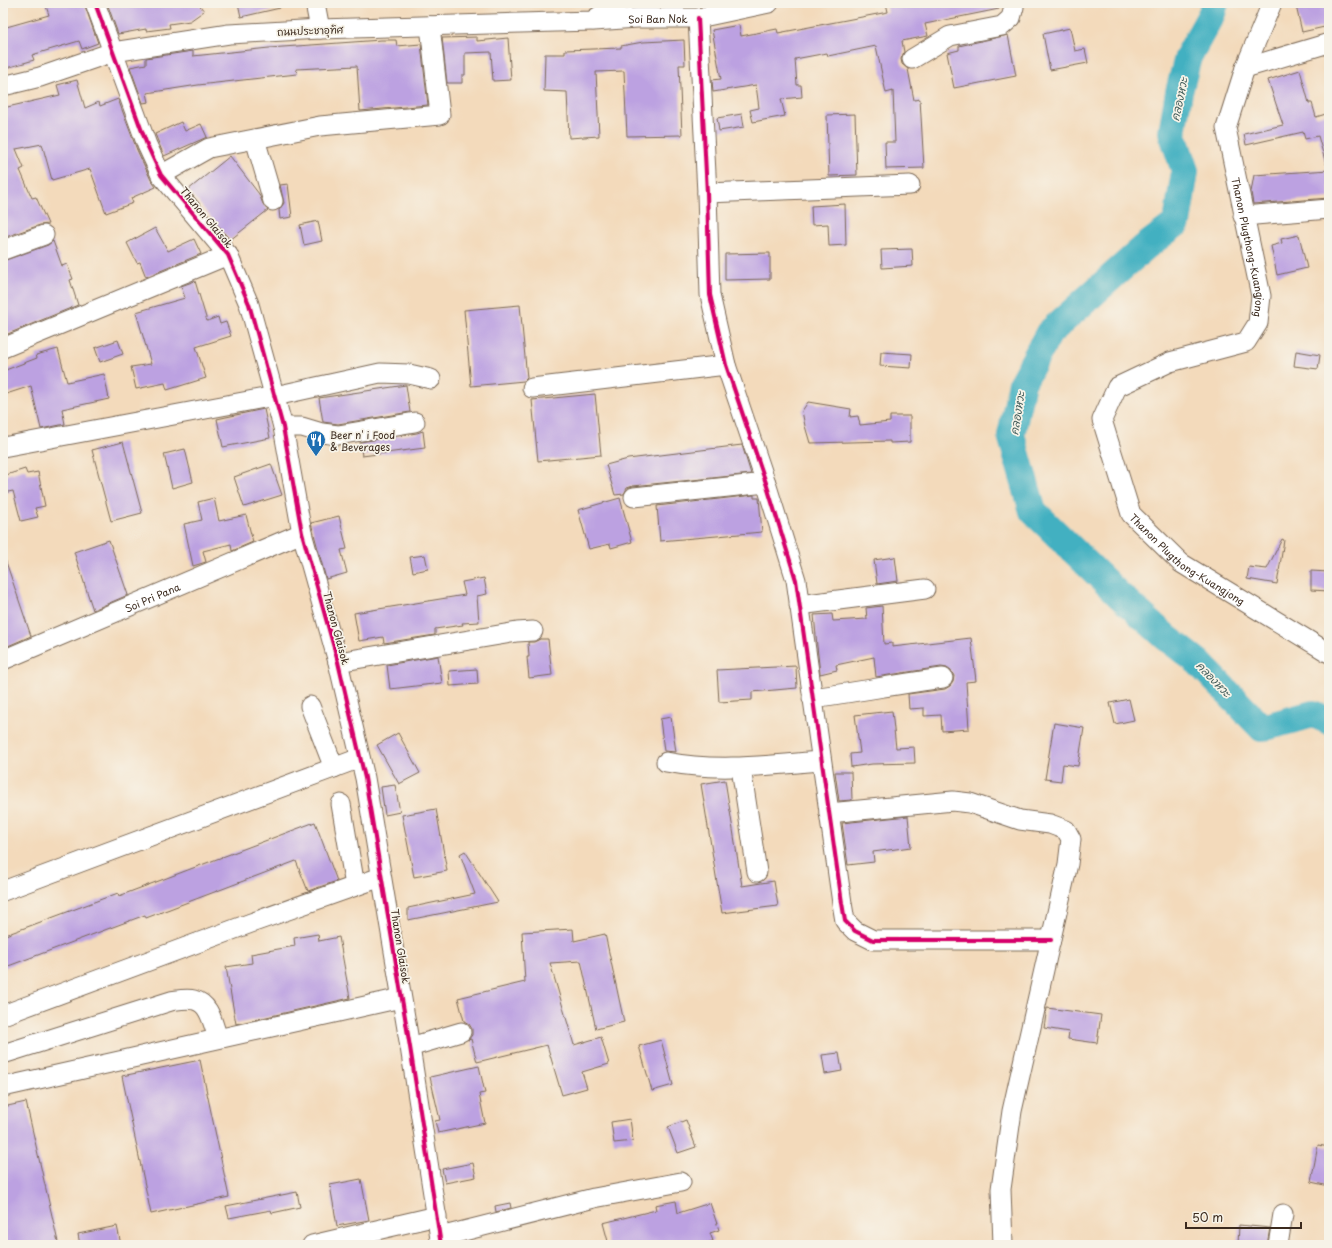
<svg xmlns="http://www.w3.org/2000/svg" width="1332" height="1248" font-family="'Playpen Sans','Playpen Sans Thai',sans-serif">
	<rect width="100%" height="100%" fill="#f7f3e8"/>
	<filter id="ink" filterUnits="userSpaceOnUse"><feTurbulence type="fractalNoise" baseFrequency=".025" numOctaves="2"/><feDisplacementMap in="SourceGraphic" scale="8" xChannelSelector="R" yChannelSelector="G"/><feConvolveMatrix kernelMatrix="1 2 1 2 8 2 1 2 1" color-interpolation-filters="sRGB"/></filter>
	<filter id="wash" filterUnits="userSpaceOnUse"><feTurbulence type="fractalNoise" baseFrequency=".012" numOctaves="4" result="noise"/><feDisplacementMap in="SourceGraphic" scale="16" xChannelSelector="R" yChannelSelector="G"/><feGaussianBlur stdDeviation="0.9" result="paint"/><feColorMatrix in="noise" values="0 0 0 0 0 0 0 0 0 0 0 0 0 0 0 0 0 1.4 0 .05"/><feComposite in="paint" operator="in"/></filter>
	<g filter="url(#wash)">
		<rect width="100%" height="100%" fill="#f3dabb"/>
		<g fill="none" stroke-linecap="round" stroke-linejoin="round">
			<path stroke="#43b0c1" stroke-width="28" d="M1215,3l-3,10 -24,44 -9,35 -7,40 13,39 -8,52 -32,24 -96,86 -27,50 -11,52 22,76 86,84 48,43 31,24 64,66 51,-14 16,7"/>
		</g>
		<g id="blocks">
			<path fill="#bca1e1" d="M45,3h39l14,40 -16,6 -3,-8 -47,14 2,5 -31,9v-41l46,-13z
				M107,3h91l6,8 -14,10 -21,3 1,4 -24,3v-2l-28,5z
				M238,3h41l1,5 -39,9z
				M886,3h113v6l-74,15 3,12 -26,5 2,11 -3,7 1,5 6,5 6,31 6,-1 4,69 -38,1 -1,-27h10l-2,-51 -7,2 -10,-47 -48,10 -1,-3 -32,6 2,26h4l1,12 -21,2 4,17 -32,6 -3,-12 9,-2 -3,-23 -43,7 -1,-12 9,-1 -9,-49 27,-5 2,11 36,-7 1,4 110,-21z
				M1308,3h21v23l-27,6 -6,-26z
				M1070,28l5,23 10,-2 3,14 -38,7 -7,-36z
				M1008,35l8,41 -62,12 -7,-35 12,-3v-4z
				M477,37v4l31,-3 3,42 -18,1 -2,-29 -26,1v22h-3v8h-15l-5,-45z
				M381,40h15l1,6 24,-2 7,61 -68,6 -3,-45 -61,3 1,5 -99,11 -51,8 2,9 -6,1 -13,-36 16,-3v-6l47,-7v5l76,-8z
				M684,40l1,25h-6l3,70 -55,1 -3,-65 -28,1 3,64 -30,2 -2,-46 -23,-1 1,-37h20v-4l56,-2v-2l22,-4z
				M1300,70l9,33h3l4,14 13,-4v51h-3l-8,-28 -13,3 -2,-7 -57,13 -2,-11 39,-9 -15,-45z
				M77,80l8,28 14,-6 1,4 18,-7 19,51 14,30 5,7 -25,11 2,5 -27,10 -16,-44 -38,11 -10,-36 -26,5 8,19 -4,2 12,28 4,-1 12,27 -8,1 -37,13v-130l57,-13 -3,-10z
				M742,114l2,13 -25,4 -2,-13z
				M855,114l2,61 -28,1 -2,-61z
				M181,122l4,9 16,-7 6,13 -43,19 -9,-22z
				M230,156l29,38 4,10 5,6 -38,30 -42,-50z
				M1329,170v28l-76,6 -2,-12 3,-17z
				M288,184l4,33 -12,2 -1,-9 5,-7 -4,-18z
				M845,204l1,41 -17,1 -1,-22 -16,1 -1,-19z
				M318,221l4,20 -18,4 -4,-20z
				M155,228l13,23 26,-12 7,15 -55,23 -6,-15 -3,1 -10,-20z
				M1299,235l8,33 -30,7 -6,-29 11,-3 -1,-4z
				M53,241l9,25 5,-2 6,15 -3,1 8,25 -75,31v-75l45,-16z
				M912,249l1,17 -31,2 -1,-18z
				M770,253v26l-45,1v-26z
				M195,281l12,40 11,-4 2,7 6,-2 5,14 -35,11 10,31 -39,12 -2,-7 -29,6 -5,-22 20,-3 -15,-52 49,-14 -4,-12z
				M520,305l7,73 -3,3 -53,5 -7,-76z
				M118,340l5,14 -23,8 -5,-14z
				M58,349l9,33 37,-8 5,25 -47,10 3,15 -24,5 -10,-43 -28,9v-24l34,-13 -1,-3z
				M1296,351l24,4 -2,14 -24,-3z
				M881,352l31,2 -1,14 -31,-2z
				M406,385l4,27 -72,12 -15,-2 -4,-24z
				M595,394l6,61 -63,6 -6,-61z
				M808,402l43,7 -1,8 8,-1 2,9 30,-3v-6h20v26l-20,1v-2l-80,2 -5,-17 -3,-15z
				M264,409l6,29 -47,9 -6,-28z
				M423,431l2,17 -63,8 -2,-14 57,-9z
				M123,442l19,71 -31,8 -19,-71z
				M742,445l9,29 -118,12 -6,2 -3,6 -9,1 -9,-30 22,-6z
				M185,449l8,33 -21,6 -8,-34z
				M271,464l11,31 -38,12 -10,-30z
				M25,469l2,5 11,-2 7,34 -10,2 3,9 -17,4 -8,-30 -10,2v-17z
				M754,495v3h5l3,34 -102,9 -3,-35z
				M214,498l5,23 27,-6 7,27 -21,9 -1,-7 -28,7 3,11 -13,4 -9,-42 18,-4 -4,-18z
				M620,498l12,44 -21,6 -1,-4 -21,5 -11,-39z
				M339,516l8,33 -6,1 6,23 -21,6 -15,-56z
				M1282,539l2,1 -7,44 -30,-5 2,-12 18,2z
				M109,540l19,55 -35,15 -19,-58z
				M425,555l3,14 -15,3 -3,-15z
				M895,557l3,24 -21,3 -3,-24z
				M3,559h2l26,77 -23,10 -5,-16z
				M1311,571l18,1v19l-18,-1z
				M484,578l3,16 -10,2 2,26 -17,1 1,2 -28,4v6l-51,8 -1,-6 -24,4 -5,-28 111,-18 -3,-13z
				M882,606l2,38 8,-1v4l79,-9 5,43 -10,1 3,47 -27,2 -1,-16 -17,1v-8l-15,1 -1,-15 37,-5 5,-3 3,-4 1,-6 -3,-5 -4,-3 -6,-1 -65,10 -2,-20 -38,8 1,5 -17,4 -3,-28 -3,-31 18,-1 1,7 34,-2 -1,-11z
				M540,639h8l4,36 -23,3 -2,-21h2l-1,-15h6z
				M438,656l4,27 -52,6 -3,-24z
				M796,666l1,22 -45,4v8l-33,2 -2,-32z
				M477,669l1,15 -28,2 -1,-15z
				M1129,699l5,21 -19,4 -5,-21z
				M892,711l4,37 18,-1 1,16 -43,1 -21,3 -1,-13 10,-1 -5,-38z
				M671,717l5,35 -12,-1 -4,-32z
				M1054,723l30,5 -6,38 -15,-2 -2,17 -16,-2z
				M398,733l22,40 -21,11 -22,-39z
				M835,772h16l1,28 -13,1z
				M725,780l17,106 32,-5 4,25 -56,7 -21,-129z
				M395,785l5,27 -15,3 -4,-28z
				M436,809l11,62 -33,6 -12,-62z
				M908,816l3,31 -38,5 1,10 -26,3 -6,-42z
				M315,822l22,59 -29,10 -12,-30 -150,57 -1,-3 -142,53v-32l115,-43 1,3z
				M465,851l33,51 -90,18v-12l67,-14 -15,-40z
				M573,929l1,12 31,-7 19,88 -28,7 -15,-68 -31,2 24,82 27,-8 8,27 -27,8 5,16 -25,7 -15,-50 -70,17 -6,-23 -3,1 4,-5v-6l-3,-5 -5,-3 -6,-23 67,-16 -3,-50z
				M318,934l1,7 20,-4 11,61 -114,26 -10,-57 26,-4 -1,-9 44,-8 -1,-8z
				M1047,1008l54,7 -4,28 -29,-4 1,-7 -25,-4z
				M661,1040l12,45 -21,6 -13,-45z
				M839,1053l3,18 -17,3 -3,-19z
				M200,1060l29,137 -78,17 -29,-138z
				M479,1066l6,27 -6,1 6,29 -47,10 -3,-12 5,-1 -10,-43z
				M26,1102l32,140 -14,3h-41v-138z
				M630,1119l3,22 -19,2 -3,-21z
				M686,1120l10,27 -18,6 -10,-26z
				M1318,1145l11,2v39l-18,-4z
				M473,1163l3,14 -31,6 -3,-14z
				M361,1179l8,41 -32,6 -7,-41z
				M297,1192l3,15 -28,6 -1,-3 -42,8 -3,-12z
				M676,1201l2,12 32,-10 9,27 -9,3 3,8 -12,4h-92l-6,-22 53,-13 -1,-5z
				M510,1203l1,5 -15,4 -1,-6z
				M1239,1225l31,3 -3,17h-29z
				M117,1226l4,19h-41l-2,-11z"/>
		</g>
	</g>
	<g filter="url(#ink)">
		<use href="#blocks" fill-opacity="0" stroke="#7b6855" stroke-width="1"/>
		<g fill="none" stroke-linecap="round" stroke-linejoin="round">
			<g stroke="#7b6855" stroke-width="21">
				<g id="minor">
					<path d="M95,3l52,142 14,30 67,80 21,49 34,123 19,106 36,129 27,116 45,269 31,198"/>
					<path d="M315,3l5,26"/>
					<path id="s1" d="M1272,3l-27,65 -19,60 35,168 -3,27 -12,19 -76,20 -53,25 -15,33 29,94 50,49 148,90"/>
					<path d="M698,18l9,175 3,102 16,70 40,118 30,97 46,323 3,18 10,10 18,9h178"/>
					<path id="s2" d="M594,21l43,-3h61l71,-15"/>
					<path d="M912,59l38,-23 52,-10 9,-8 3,-11 -1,-4"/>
					<path d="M1245,68l84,-25"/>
					<path d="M3,86l37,-9 73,-25 116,-18 91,-5 272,-8 26,-18"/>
					<path d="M255,139l18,62"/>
					<path d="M161,175l48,-27 111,-22 120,-11 -10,-89"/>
					<path d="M707,193l203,-8"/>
					<path d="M1243,216l86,-7"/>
					<path d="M3,250l41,-15"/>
					<path d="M3,348l225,-93"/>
					<path d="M532,388l194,-23"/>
					<path d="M283,427h19l20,6 16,2 77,-13"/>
					<path d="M3,447l272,-51 105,-23 29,1 22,5"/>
					<path d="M634,497l132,-14"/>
					<path d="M799,605l126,-16"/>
					<path id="s3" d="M3,660l299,-127"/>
					<path d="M338,662l179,-30 16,-1"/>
					<path d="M812,698c44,-6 87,-14 131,-20"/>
					<path d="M310,706l24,62"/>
					<path d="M666,762c52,10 103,3 155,-1"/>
					<path d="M741,768l16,104"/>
					<path d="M341,804l14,82"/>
					<path d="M829,813l124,-12 17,2 50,17 30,4 16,6 5,9 -3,25 -56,247 -11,78 2,56"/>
					<path d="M3,891l357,-133"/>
					<path d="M3,1015l248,-92 130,-46"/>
					<path d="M410,1047l51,-15"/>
					<path d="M3,1054l168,-53c7,-1 16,-3 23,-1 16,3 19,25 24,38"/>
					<path d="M3,1087l398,-89"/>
					<path d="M440,1237l154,-39 87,-16"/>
					<path d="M312,1245l125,-29"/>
					<path d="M1278,1245l5,-31"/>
				</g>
			</g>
			<use href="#minor" stroke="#fff" stroke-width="19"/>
			<g stroke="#f7f3e8" stroke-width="6">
				<path id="cycleway" d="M95,3l52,142 14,30 67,80 21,49 34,123 19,106 36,129 27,116 45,269 31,198
					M698,18l9,175 3,102 16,70 40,118 30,97 46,323 3,18 10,10 18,9h178"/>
			</g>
			<use href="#cycleway" stroke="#d6006c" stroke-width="4"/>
		</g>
	</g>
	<defs>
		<g id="restaurant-pin" transform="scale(1)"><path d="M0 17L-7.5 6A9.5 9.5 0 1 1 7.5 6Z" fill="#1f6fb2" stroke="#f7f3e8"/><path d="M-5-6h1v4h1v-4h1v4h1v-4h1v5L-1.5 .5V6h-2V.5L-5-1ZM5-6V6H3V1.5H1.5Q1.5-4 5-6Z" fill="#fff"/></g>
	</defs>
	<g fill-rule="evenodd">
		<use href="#restaurant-pin" x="316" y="440"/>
	</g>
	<g text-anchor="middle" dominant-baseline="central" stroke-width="3.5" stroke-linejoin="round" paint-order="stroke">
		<g font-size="10" fill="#3b2a1e" stroke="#f7f3e8">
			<text stroke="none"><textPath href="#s2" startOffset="64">Soi Ban Nok</textPath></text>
			<text transform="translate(310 30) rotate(-2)">ถนนประชาอุทิศ</text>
			<text transform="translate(207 217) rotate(50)">Thanon Glaisok</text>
			<text stroke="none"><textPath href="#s1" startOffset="255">Thanon Plugthong-Kuangjong</textPath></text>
			<text stroke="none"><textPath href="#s1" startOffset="699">Thanon Plugthong-Kuangjong</textPath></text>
			<text stroke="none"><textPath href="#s3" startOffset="162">Soi Pri Pana</textPath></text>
			<text transform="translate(337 628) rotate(75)">Thanon Glaisok</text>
			<text transform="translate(401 946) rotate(81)">Thanon Glaisok</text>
		</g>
		<g font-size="10" fill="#3b2a1e" stroke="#f7f3e8" text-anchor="start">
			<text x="330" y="434">Beer n' i Food<tspan x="330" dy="12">&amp; Beverages</tspan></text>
		</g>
		<g font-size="11" font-style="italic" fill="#3e5957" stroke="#f7f3e8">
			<text transform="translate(1179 99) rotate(-78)">คลองหวะ</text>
			<text transform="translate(1017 413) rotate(-81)">คลองหวะ</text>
			<text transform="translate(1214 679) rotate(46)">คลองหวะ</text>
		</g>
	</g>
	<rect width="1332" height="1248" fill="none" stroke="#f7f3e8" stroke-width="16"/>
	<path d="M1186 1222v6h115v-6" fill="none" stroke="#3b2a1e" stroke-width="2"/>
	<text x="1192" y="1222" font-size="12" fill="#3b2a1e" stroke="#f7f3e8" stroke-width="3" paint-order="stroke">50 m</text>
</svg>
